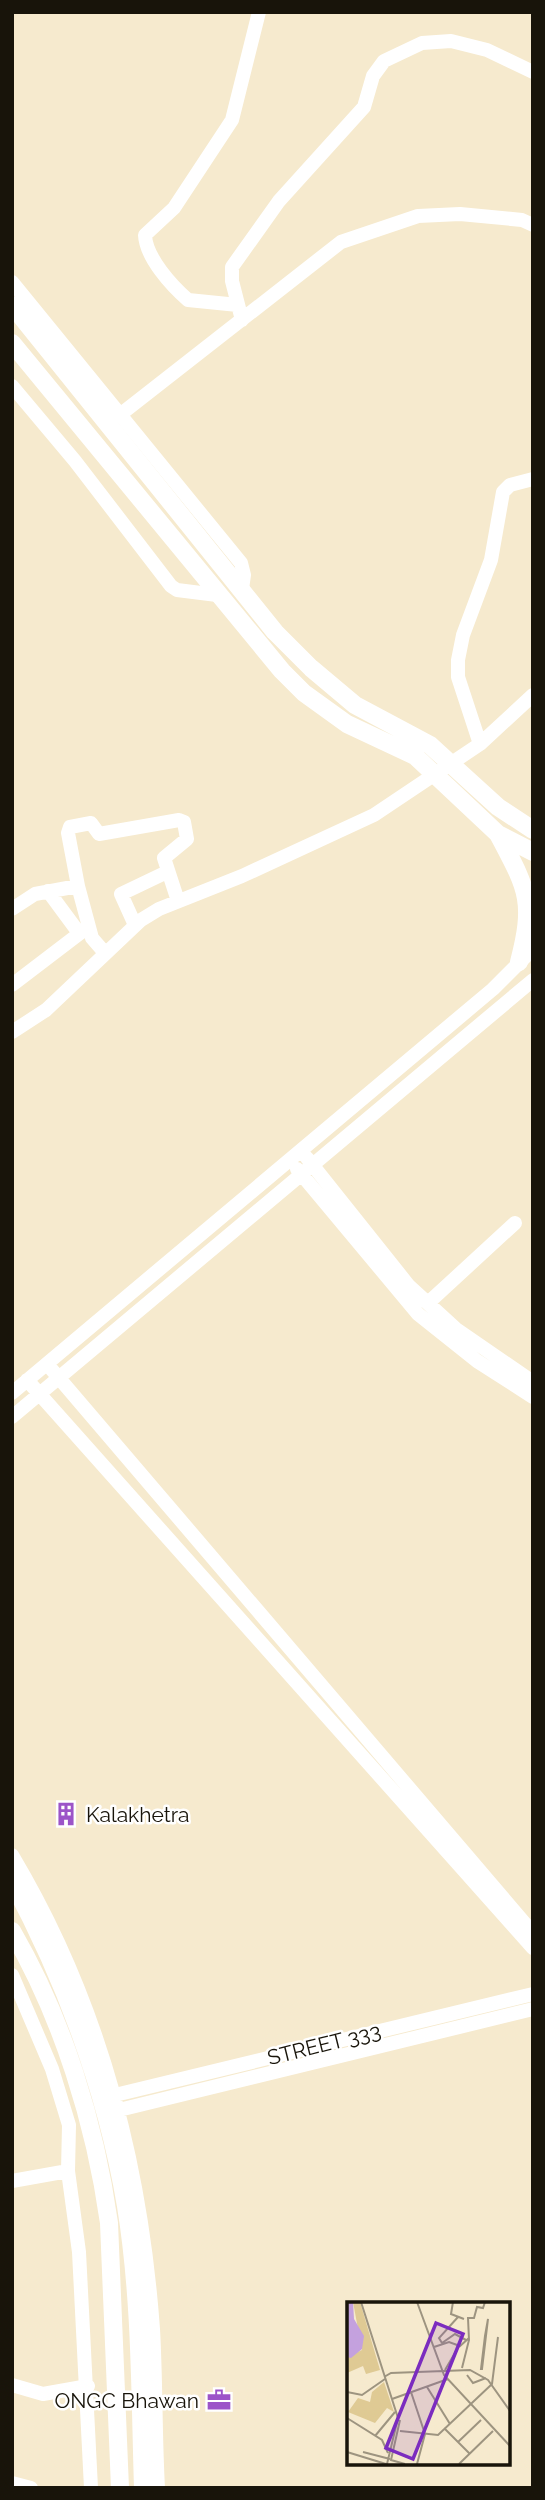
<svg xmlns="http://www.w3.org/2000/svg" width="545" height="2500" font-family="Raleway,sans-serif">
	<rect width="100%" height="100%" fill="#f6eace"/>
	<g fill="none" stroke-linecap="round" stroke-linejoin="round">
		<path stroke="#fff" stroke-width="14" d="M12,282l229,281 3,12 -2,14
			M238,305l-50,-5c-16,-14 -42,-42 -43,-65l29,-27 58,-88 27,-108
			M242,320l-10,-39v-14l47,-66 85,-94 9,-31 11,-15 38,-18 29,-2 36,9 46,22
			M12,386l63,75 96,125 6,4 40,5
			M121,414l220,-172 77,-26 42,-2 62,6 11,5
			M480,744l-22,-67v-17l5,-25 28,-75 12,-68 7,-7 23,-6
			M78,886l-10,-53 2,-6 21,-4 8,11 80,-14 5,2 3,17 -23,19 14,43
			M48,891l31,42
			M12,909l23,-15 43,-8 14,52 13,15
			M135,925l-14,-31 46,-22
			M12,985l76,-58
			M12,1032l34,-22 95,-90 18,-11 83,-33 132,-61 106,-71 53,-49
			M307,1158l102,128 47,43 77,53
			M297,1169l121,145 59,47 56,36
			M428,1303l87,-80
			M47,1364l486,569
			M27,1380l506,568
			M12,1393l481,-404 40,-40
			M12,1417l521,-437
			M12,1855c86,144 129,307 141,474 3,52 2,106 5,159
			M12,1975l40,94 17,56 -1,46 11,81 12,236
			M115,2095l418,-101
			M119,2110l414,-101
			M12,2181l56,-10
			M12,2385l31,9 45,-8
			M12,2483l19,5"/>
		<path stroke="#fff" stroke-width="18" d="M12,305l263,327 36,36 44,37 75,40 68,62 35,23
			M12,343l270,328 22,22 43,31 68,32 83,78 35,18
			M498,834c29,55 37,66 21,128
			M12,1881c54,101 95,212 114,325 15,93 14,188 17,282
			M12,1931c51,88 83,192 97,292l11,265"/>
	</g>
	<defs>
		<g id="building-bare" transform="scale(1.89)"><path d="M-4-6H4V6H1V3H-1V6H-4ZM-2.5-4.3h1.7v1.8h-1.7ZM.8-4.3h1.7v1.8H.8ZM-2.5-1h1.7V.8h-1.7ZM.8-1h1.7V.8H.8Z" fill="#9c54c8" stroke="#fff" stroke-width="2.5" paint-order="stroke"/></g>
		<g id="office-bare" transform="scale(1.89)"><path d="M-6-3h4V-5.5h4V-3h4V5H-6ZM-1-4.5V-3h2v-1.5ZM-6 0V1H6V0Z" fill="#9c54c8" stroke="#fff" stroke-width="2.5" paint-order="stroke"/></g>
	</defs>
	<g fill-rule="evenodd">
		<use href="#building-bare" x="66" y="1814"/>
		<use href="#office-bare" x="219" y="2400"/>
	</g>
	<g text-anchor="middle" dominant-baseline="central" stroke-width="5" stroke-linejoin="round" paint-order="stroke">
		<g font-size="21" fill="#18140a" stroke="#fff" text-anchor="start">
			<text x="86" y="1814">Kalakhetra</text>
			<text x="199" y="2400" text-anchor="end">ONGC Bhawan</text>
		</g>
		<g font-size="21" fill="#18140a" stroke="#fff">
			<text transform="translate(324 2044) rotate(-14)">STREET 333</text>
		</g>
	</g>
	<g transform="translate(347 2302)">
		<rect width="163" height="163" fill="#f6eace"/>
		<path d="M6,0h7l20,68 -14,4 -3,-8 -16,7v-16l15,-7zM37,80l10,30 -7,-4 -12,15 -27,-11 10,-14 12,4 2,-10z" fill="#dfca94"/>
		<path d="M0,0h6l1,17 10,17 -2,13 -11,9 -4,-1z" fill="#c4a1de"/>
		<path fill="none" stroke="#9d9480" stroke-width="2" d="M14,0l37,116 -11,46M70,0l27,73 66,71M106,0l-2,12 13,5M141,17l-6,50h-1l4,-33zM95,41l-3,-5 19,-21M95,41l13,-9 11,6M87,45l15,-5 11,4 9,-8M115,66l7,-28 -1,-22h6l3,-11 6,1 2,-6M98,68l14,-24M120,73l6,8 13,-5M37,75l7,-4 79,-3 18,10 22,31M80,85l23,37M0,90l15,3 23,-16M64,90l14,42 -8,30M45,97l56,-20M0,116l35,22 6,13M53,118l-9,40 14,4M97,126l26,26M53,129l38,4 54,-51 6,-47M28,134l20,-24M111,140l23,-22M0,150l39,12M16,150l27,7M112,162l34,-33"/>
		<path fill="#7b2cbf" fill-opacity="0.15" stroke="#7b2cbf" stroke-width="3.5" d="M89,21l27,11 -50,125 -27,-11z"/>
		<rect width="163" height="163" fill="none" stroke="#18140a" stroke-width="3.5"/>
	</g>
	<rect width="545" height="2500" fill="none" stroke="#18140a" stroke-width="28"/>
</svg>
